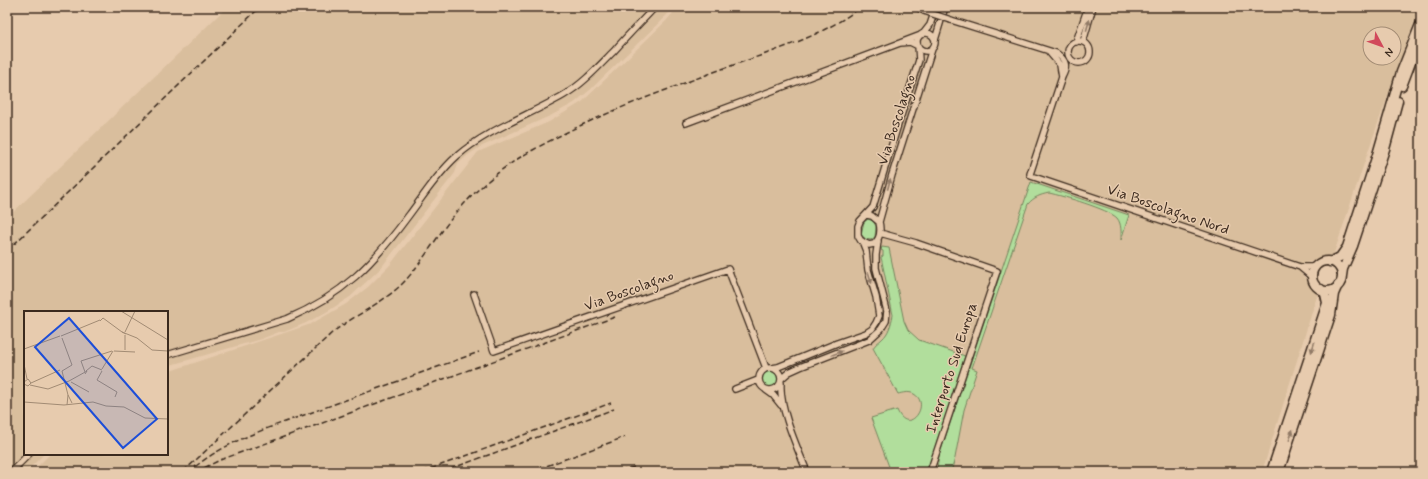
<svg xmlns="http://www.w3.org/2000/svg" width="1428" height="479" font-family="Mynerve,sans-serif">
	<rect width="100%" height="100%" fill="#e7cbae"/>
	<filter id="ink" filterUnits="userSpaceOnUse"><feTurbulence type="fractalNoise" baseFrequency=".025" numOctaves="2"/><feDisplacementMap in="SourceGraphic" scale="8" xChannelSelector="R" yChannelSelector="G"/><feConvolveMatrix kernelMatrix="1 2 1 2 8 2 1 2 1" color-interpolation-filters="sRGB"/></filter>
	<g filter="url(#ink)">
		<path fill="#d9be9d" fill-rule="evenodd" d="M227,7h448l-85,83 -16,13 -22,12 -72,32 -12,8 -10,9 -3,9 -75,96 -30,28 -22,14 -22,12 -22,9h-5l-18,7 -94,27v-54h-142v142h19l-18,18h-19v-254z
			M678,7h742l-47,130 -40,119 -31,8 -2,8 18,21 -56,179h-1230l18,-18h117v-82l144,-48 35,-20 22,-17 22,-22 88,-113 71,-30 33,-20 84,-81zM1370,34h24v24h-24z"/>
		<path fill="#b1de9c" stroke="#76845d" d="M1031,182l98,33 -8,25c0,-7 1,-16 -4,-22 -9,-9 -54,-22 -68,-25 -9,2 -15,4 -21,11l-56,164 5,2 -13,40 -9,48 -4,14h-12l-2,-3 2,-13z
			M868,219l5,2 3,5 -1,11 -4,3 -6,-1 -4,-5 3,-12z
			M882,247l7,1 15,73 4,9 11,10 46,16 -38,116h-36l-20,-54 26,-8c11,27 35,-6 17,-16 -5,-3 -12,-1 -16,0l-25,-46c2,-4 6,-6 9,-9 7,-6 9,-15 11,-24l-12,-58 2,-1v-5l-2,-1z
			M762 379a8 8 0 1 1 16 0a8 8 0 1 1-16 0Z"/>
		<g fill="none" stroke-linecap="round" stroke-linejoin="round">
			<g stroke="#3b2a1e" stroke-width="8">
				<path id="minor" d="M917,7l7,4
					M951,20l105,33c10,7 12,13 6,24l-32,97 1,2 269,91h11l6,-2
					M917 42a9 9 0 1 1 18 0a9 9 0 1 1-18 0Z
					M923,34l7,-9 6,-18
					M935,40l10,-33
					M1068 52a11 11 0 1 1 22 0a11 11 0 1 1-22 0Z
					M1076,42l12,-35
					M1083,42l10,-35
					M1049,52l11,13 2,12
					M686,123l214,-80
					M867,215l5,1 7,6c2,8 1,17 -5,22l-5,1 -8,-4 -3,-5v-10l2,-5 13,-14 24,-79 22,-68 -1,-14 -8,-4 -10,1 21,-8
					M879,222l13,-47 40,-126
					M880,233l36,10 81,28 -67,201
					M1300,267l13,11
					M474,294l20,57 234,-82 38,99
					M167,355l120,-36c56,-24 86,-55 122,-104 15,-20 29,-42 48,-59 31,-27 71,-40 107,-61 19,-11 34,-28 50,-44 13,-15 27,-29 41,-44
					M759 379a11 11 0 1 1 22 0a11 11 0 1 1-22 0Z
					M772,368l6,-1 59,-24 29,-10 6,-4 4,-6 3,-7 -3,-19 -8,-27 -2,-19 -4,-10
					M781,379l8,-7 11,-5 69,-27 12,-11 5,-8 1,-10 -11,-43v-13l2,-14
					M781,383c-2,25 16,64 26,89
					M735,389l23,-9
					M766,390l7,5 8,10
					M11,472l18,-18"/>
			</g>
			<g stroke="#3b2a1e" stroke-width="11">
				<path id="secondary" d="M1402,86l19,-50
					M1312 276a15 15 0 1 1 30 0a15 15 0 1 1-30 0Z
					M1330,262l10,-5 7,-10 29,-89 25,-86 20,-50
					M1342,276l1,-7 10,-23 32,-97 13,-48
					M1271,472l56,-169 -2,-9 -4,-5
					M1279,472l52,-157 3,-21 4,-9"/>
			</g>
			<use href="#minor" stroke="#e7cbae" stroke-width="5.5"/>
			<use href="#secondary" stroke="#e7cbae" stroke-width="8"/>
			<path stroke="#3b2a1e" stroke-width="1.5" stroke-dasharray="6 3" stroke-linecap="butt" d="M7,251l253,-244
				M195,467c22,-18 47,-29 73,-39l211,-76
				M183,472l150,-140c22,-17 48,-28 68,-47 17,-17 30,-39 44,-58 23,-31 54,-59 88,-77 60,-34 125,-57 189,-81 48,-17 98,-31 139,-62
				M196,472l24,-12 395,-143
				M422,472l189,-69
				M442,472l172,-63
				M530,472l95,-35
				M620,472l14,-5"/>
			<g stroke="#3b2a1e" stroke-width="8" stroke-linecap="butt">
				<path id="minor-bridge" d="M924,11l27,9"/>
			</g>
			<use href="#minor-bridge" stroke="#e7cbae" stroke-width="5.5"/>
		</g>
		<defs><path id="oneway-solid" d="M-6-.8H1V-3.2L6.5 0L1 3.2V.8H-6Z"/></defs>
		<g fill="#917a66">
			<use href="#oneway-solid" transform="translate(1088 25) rotate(-74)"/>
			<use href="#oneway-solid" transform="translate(889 184) rotate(-75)"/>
			<use href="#oneway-solid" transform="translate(870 278) rotate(73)"/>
			<use href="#oneway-solid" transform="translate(1313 347) rotate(108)"/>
			<use href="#oneway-solid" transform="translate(837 353) rotate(-21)"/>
			<use href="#oneway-solid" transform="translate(1291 435) rotate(-72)"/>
		</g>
	</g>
	<g text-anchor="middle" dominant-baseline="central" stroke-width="3" stroke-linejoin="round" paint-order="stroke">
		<g font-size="15" fill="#3b2a1e" stroke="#e7cbae">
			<text transform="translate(897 120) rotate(-72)">Via Boscolagno</text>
			<text transform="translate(1168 210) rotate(19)">Via Boscolagno Nord</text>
			<text transform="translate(629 291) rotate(-20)">Via Boscolagno</text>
			<text transform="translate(952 368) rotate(-72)">Interporto Sud Europa</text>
		</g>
	</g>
	<g transform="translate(24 311)">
		<rect width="144" height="144" fill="#e7cbae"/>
		<path fill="none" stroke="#a28b74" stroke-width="1" d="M97,0l47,29M76,10l3,-3 19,14M101,21l10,-21M102,23l-4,-2 15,6 15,12 16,1M101,24v15M37,25l39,-16M38,27l10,27 -10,6M0,38l36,-13M90,40l21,1M0,53l3,15M78,58l11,-18M38,60l6,24M62,60l6,-5 10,4M78,60l-5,9 20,12 -2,5M61,61l-4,-11 31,-10M45,70l18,-10 -2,3M0,71l4,-3 3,4 -3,3 -4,-2M47,71l18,10M7,72l29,-13M6,74l18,4 21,-8M0,91l40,3 29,-3 13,4 18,1 21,11 23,1M43,94l1,-10 4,8"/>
		<path fill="#1d4ed8" fill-opacity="0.15" stroke="#1d4ed8" stroke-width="2" d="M45,7l88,101 -34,29 -88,-101z"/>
		<rect width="144" height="144" fill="none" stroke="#3b2a1e" stroke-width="2"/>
	</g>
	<rect width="1428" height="479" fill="none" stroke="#e7cbae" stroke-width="24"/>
	<rect x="12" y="12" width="1404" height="455" fill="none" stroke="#3b2a1e" stroke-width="1.5" filter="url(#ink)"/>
	<g transform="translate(1382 46) rotate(131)"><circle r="19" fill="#e7cbae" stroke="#a28b74"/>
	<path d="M0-3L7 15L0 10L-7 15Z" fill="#d1495b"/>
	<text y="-6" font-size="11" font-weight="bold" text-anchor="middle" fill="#3b2a1e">N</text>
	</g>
</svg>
